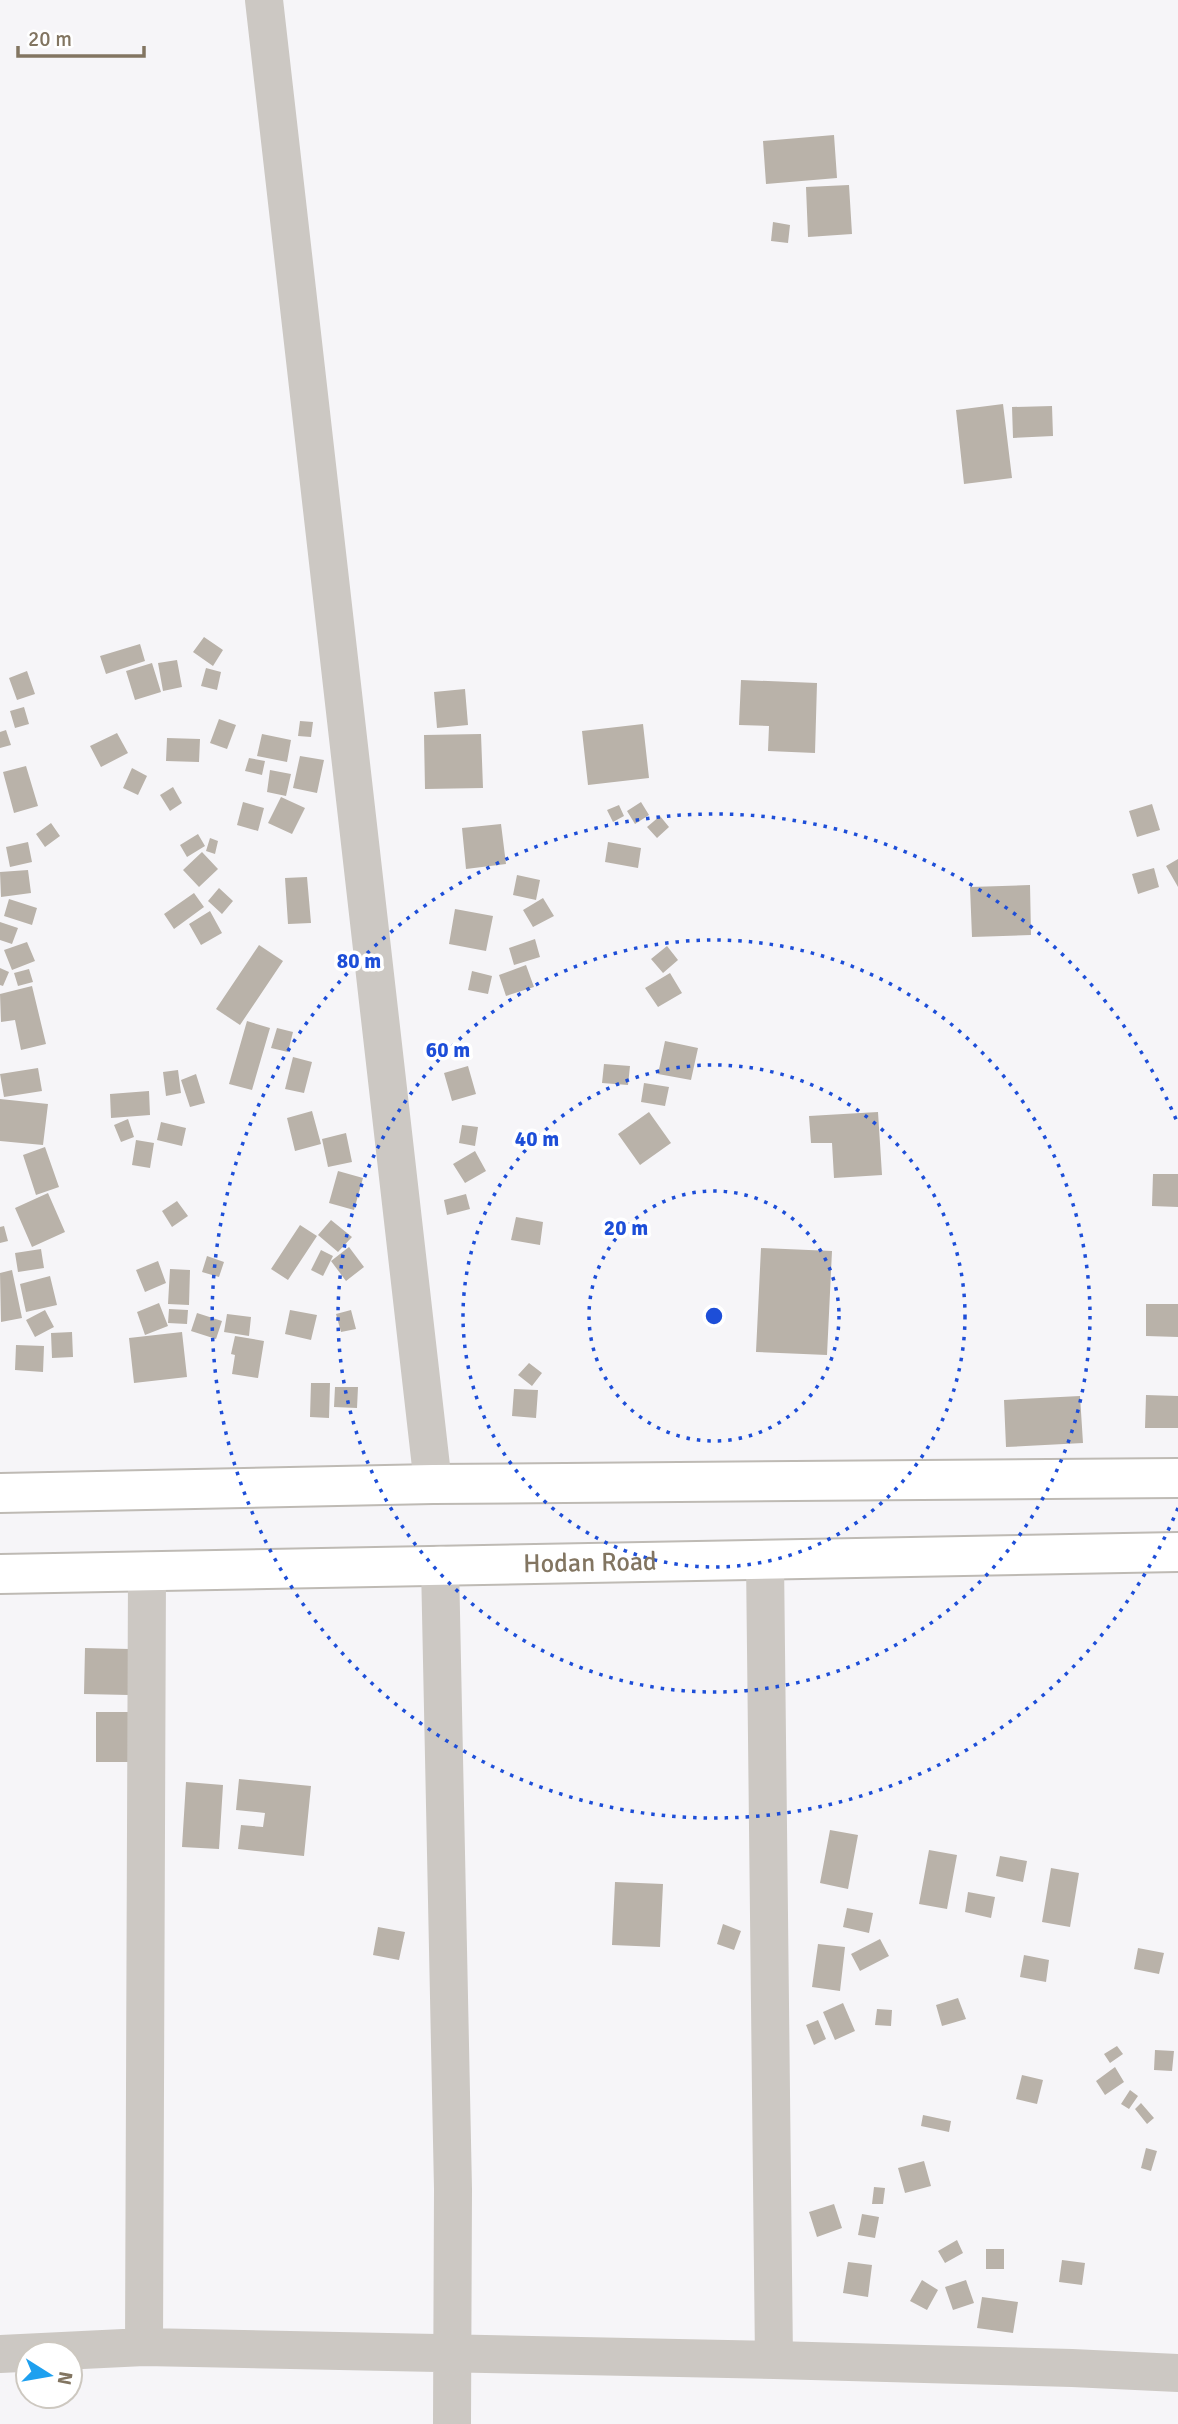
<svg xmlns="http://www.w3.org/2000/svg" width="1178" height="2424" font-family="Signika,sans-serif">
	<rect width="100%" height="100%" fill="#f6f5f8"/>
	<path fill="#b9b2a9" d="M834,135l3,43 -71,6 -3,-43z
		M849,185l3,49 -44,3 -2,-50z
		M773,222l17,3 -2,18 -17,-2z
		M1003,404l9,74 -48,6 -8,-74z
		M1052,406l1,30 -40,2 -1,-31z
		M204,637l19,13 -10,16 -20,-14z
		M140,644l5,17 -39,13 -6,-18z
		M177,660l5,27 -19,4 -5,-28z
		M152,663l9,29 -26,8 -9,-29z
		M206,668l15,4 -4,18 -16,-4z
		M27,671l8,23 -18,6 -8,-22z
		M741,680l76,3 -2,70 -47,-2 1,-25 -30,-1z
		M465,689l3,36 -31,3 -3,-36z
		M24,707l5,17 -14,4 -5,-17z
		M219,719l17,6 -9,24 -17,-6z
		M300,721l13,1 -2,15 -13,-1z
		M643,724l6,54 -61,7 -6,-54z
		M6,730l5,15 -11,3v-16z
		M117,733l11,20 -27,14 -11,-21z
		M262,734l29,6 -4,22 -30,-6z
		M481,734l2,54 -58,1 -1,-54z
		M167,738l33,1 -1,23 -33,-1z
		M300,756l24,4 -7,33 -24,-5z
		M249,758l16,3 -3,14 -17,-4z
		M26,766l12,40 -24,7 -11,-41z
		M132,768l15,8 -9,19 -15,-7z
		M270,770l21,4 -5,22 -19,-4z
		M173,787l9,16 -12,8 -10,-16z
		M281,797l24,11 -13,26 -24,-11z
		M243,802l21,6 -6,23 -21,-6z
		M641,802l8,13 -14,9 -8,-13z
		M1152,804l8,26 -23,7 -8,-26z
		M619,805l5,11 -11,6 -6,-12z
		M660,816l9,11 -12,11 -10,-11z
		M51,823l9,13 -15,11 -9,-13z
		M501,824l5,40 -40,5 -4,-41z
		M198,834l7,12 -18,11 -7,-12z
		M210,838l8,3 -3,13 -9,-3z
		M28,842l4,20 -22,5 -4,-20z
		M608,842l33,6 -3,20 -33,-6z
		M202,852l16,17 -19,18 -16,-17z
		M1178,859v28l-12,-21z
		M1154,868l5,19 -21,7 -6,-20z
		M28,870l3,23 -30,4 -1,-25z
		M517,875l23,5 -4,20 -23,-5z
		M307,877l4,46 -23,1 -3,-46z
		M1030,885l1,50 -59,2 -2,-50z
		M219,888l14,13 -11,13 -14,-13z
		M194,893l10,14 -30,22 -10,-15z
		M543,898l11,18 -21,11 -10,-17z
		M9,899l28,9 -5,17 -28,-9z
		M455,909l38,7 -7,35 -37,-7z
		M210,911l12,22 -21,12 -12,-21z
		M0,922l18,6 -6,16 -12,-4z
		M535,939l5,18 -26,8 -5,-17z
		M27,942l8,19 -23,9 -8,-20z
		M259,945l24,16 -43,64 -24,-16z
		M667,946l11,14 -15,13 -12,-14z
		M526,965l8,22 -28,9 -7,-21z
		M0,968l9,4 -6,14 -3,-1z
		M29,969l4,13 -15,4 -4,-13z
		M472,971l20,5 -4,18 -20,-4z
		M670,973l12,20 -24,14 -13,-19z
		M32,986l14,58 -25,6 -6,-30 -14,2 -1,-28z
		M247,1021l23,7 -18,62 -23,-6z
		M277,1028l16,4 -5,20 -17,-4z
		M665,1041l33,7 -7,32 -33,-6z
		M293,1057l19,5 -8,31 -19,-4z
		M604,1064l26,2 -2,19 -26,-2z
		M468,1066l8,28 -24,7 -8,-28z
		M38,1068l4,23 -38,6 -4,-23z
		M178,1070l3,23 -15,3 -3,-24z
		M196,1074l9,29 -15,4 -9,-27z
		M644,1083l25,4 -4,19 -24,-4z
		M149,1091l1,24 -39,3 -1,-24z
		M0,1099l48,5 -5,41 -43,-4z
		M312,1111l9,33 -26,7 -8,-33z
		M649,1112l22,31 -31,22 -22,-31z
		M878,1112l4,63 -48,3 -2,-35h-21l-2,-27z
		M128,1119l6,18 -13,5 -7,-17z
		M161,1122l25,6 -4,18 -25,-6z
		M462,1125l16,2 -3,19 -16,-3z
		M346,1133l6,29 -24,5 -6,-28z
		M136,1140l18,3 -4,25 -18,-3z
		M45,1147l14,40 -23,8 -13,-40z
		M475,1151l11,20 -21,12 -12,-19z
		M338,1171l25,7 -9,32 -25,-7z
		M1153,1174h25v33l-26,-1z
		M48,1193l17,39 -33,15 -17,-39z
		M466,1194l4,15 -23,6 -3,-15z
		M177,1201l11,15 -16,11 -10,-16z
		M516,1217l27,5 -3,23 -29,-5z
		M331,1220l21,17 -14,15 -20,-17z
		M300,1225l17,11 -29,44 -17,-11z
		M4,1226l4,15 -8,2v-16z
		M349,1247l15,20 -18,14 -15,-20z
		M761,1248l71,3 -5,104 -71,-3z
		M41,1249l3,19 -26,4 -3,-19z
		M321,1250l12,6 -10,20 -12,-6z
		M207,1256l17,6 -5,15 -17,-5z
		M158,1261l8,22 -21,9 -9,-22z
		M170,1269l20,1 -1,35 -21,-1z
		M12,1270l10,48 -21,4 -1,-49z
		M50,1276l7,29 -31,7 -6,-28z
		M159,1303l9,23 -23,9 -8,-23z
		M1146,1304h32v33l-32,-1z
		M169,1309l19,1 -1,14 -19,-1z
		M45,1310l9,17 -19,10 -9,-17z
		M290,1310l27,5 -6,25 -26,-6z
		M351,1310l5,19 -15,3 -5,-18z
		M197,1313l25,8 -6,18 -25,-8z
		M227,1314l24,3 -2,19 -25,-4z
		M72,1332l1,25 -21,1 -1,-25z
		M182,1332l5,45 -53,6 -5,-45z
		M235,1336l29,5 -6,37 -26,-4 3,-19 -4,-1z
		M16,1345l28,1 -1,26 -28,-2z
		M529,1363l13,10 -10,13 -14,-11z
		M311,1383h19l-1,35 -19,-1z
		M335,1387h23l-1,21 -23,-1z
		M514,1389l24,1 -2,28 -24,-2z
		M1146,1395l32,1v32h-33z
		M1080,1396l3,47 -77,4 -2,-47z
		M85,1648l45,1 -1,46 -45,-1z
		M96,1712h40v50h-40z
		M239,1779l72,7 -7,70 -66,-7 3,-24 22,2 2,-14 -29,-3z
		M186,1782l37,3 -4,64 -37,-2z
		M830,1830l28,5 -10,54 -28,-6z
		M929,1850l28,5 -10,54 -28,-5z
		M1000,1856l27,5 -4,21 -27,-6z
		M1051,1868l28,5 -9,54 -28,-5z
		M615,1882l48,2 -3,63 -48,-2z
		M968,1892l27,5 -4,21 -26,-6z
		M847,1908l26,5 -4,20 -26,-6z
		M723,1924l18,7 -7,19 -17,-6z
		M378,1927l27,5 -6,28 -26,-5z
		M880,1939l9,17 -29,15 -9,-17z
		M818,1944l27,3 -5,44 -28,-4z
		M1138,1948l26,5 -5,21 -25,-5z
		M1024,1955l25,5 -3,22 -26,-5z
		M958,1998l8,21 -24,7 -6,-21z
		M843,2003l12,28 -20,9 -12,-28z
		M877,2009l15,1 -1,16 -16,-1z
		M818,2020l8,19 -12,6 -8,-20z
		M1117,2046l6,8 -13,9 -6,-9z
		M1155,2050l19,1 -2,20 -18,-1z
		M1115,2067l9,15 -19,13 -9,-14z
		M1022,2075l21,5 -6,24 -21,-5z
		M1130,2090l8,6 -9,13 -8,-5z
		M1141,2103l13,15 -7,6 -12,-15z
		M923,2115l28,6 -2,11 -28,-6z
		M1146,2148l11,3 -6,20 -10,-3z
		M924,2161l7,25 -26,7 -7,-25z
		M874,2187l11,1 -2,16h-11z
		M834,2204l8,24 -25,9 -8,-25z
		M862,2214l17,3 -4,21 -17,-3z
		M957,2240l6,13 -18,10 -7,-12z
		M986,2249h18v20h-18z
		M1062,2260l23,3 -3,22 -23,-3z
		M848,2262l24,3 -4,32 -25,-4z
		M922,2280l16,10 -11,20 -17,-9z
		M966,2280l8,23 -21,7 -8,-23z
		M982,2297l36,5 -5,31 -36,-5z"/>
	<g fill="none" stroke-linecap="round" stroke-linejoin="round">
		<g stroke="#bebab4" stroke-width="42">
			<g id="major">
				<path d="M0,1493l433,-9 745,-6"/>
				<path id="s1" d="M0,1574l1178,-22"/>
			</g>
		</g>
		<path stroke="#ccc8c3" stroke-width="38" d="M264,0l169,1484
			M765,1560l9,800
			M440,1565l13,624 -1,235
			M144,2347l3,-776
			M0,2354l144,-7 630,13 298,8 106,5"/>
		<use href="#major" stroke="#fff" stroke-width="38"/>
	</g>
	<g fill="none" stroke="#1d4ed8" stroke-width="3.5" stroke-dasharray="3.5 7">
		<circle cx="714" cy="1316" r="125"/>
		<circle cx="714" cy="1316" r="251"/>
		<circle cx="714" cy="1316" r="376"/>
		<path d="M1178 1508A502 502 0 1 1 1178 1124"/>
	</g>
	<g text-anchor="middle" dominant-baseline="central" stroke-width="7" stroke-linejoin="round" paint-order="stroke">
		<g font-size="26" fill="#827561" stroke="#fff">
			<text stroke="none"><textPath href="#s1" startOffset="590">Hodan Road</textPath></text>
		</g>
	</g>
	<circle cx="714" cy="1316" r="10" fill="#1d4ed8" stroke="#fff" stroke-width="3.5"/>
	<g font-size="21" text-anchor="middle" font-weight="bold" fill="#1d4ed8" stroke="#fff" stroke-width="7" stroke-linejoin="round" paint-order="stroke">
		<text x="359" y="968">80 m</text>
		<text x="448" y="1057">60 m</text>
		<text x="537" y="1146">40 m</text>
		<text x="626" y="1235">20 m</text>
	</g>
	<g transform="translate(49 2375) rotate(101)"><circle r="33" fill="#ffffff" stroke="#cdc8c0" stroke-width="2"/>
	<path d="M0-5L12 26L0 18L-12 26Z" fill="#1ea0ef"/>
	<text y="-10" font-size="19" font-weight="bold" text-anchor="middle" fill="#827561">N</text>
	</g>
	<path d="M18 46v10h126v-10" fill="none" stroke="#827561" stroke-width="3.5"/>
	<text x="28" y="46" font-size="21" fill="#827561" stroke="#ffffff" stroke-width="5" paint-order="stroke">20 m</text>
</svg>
